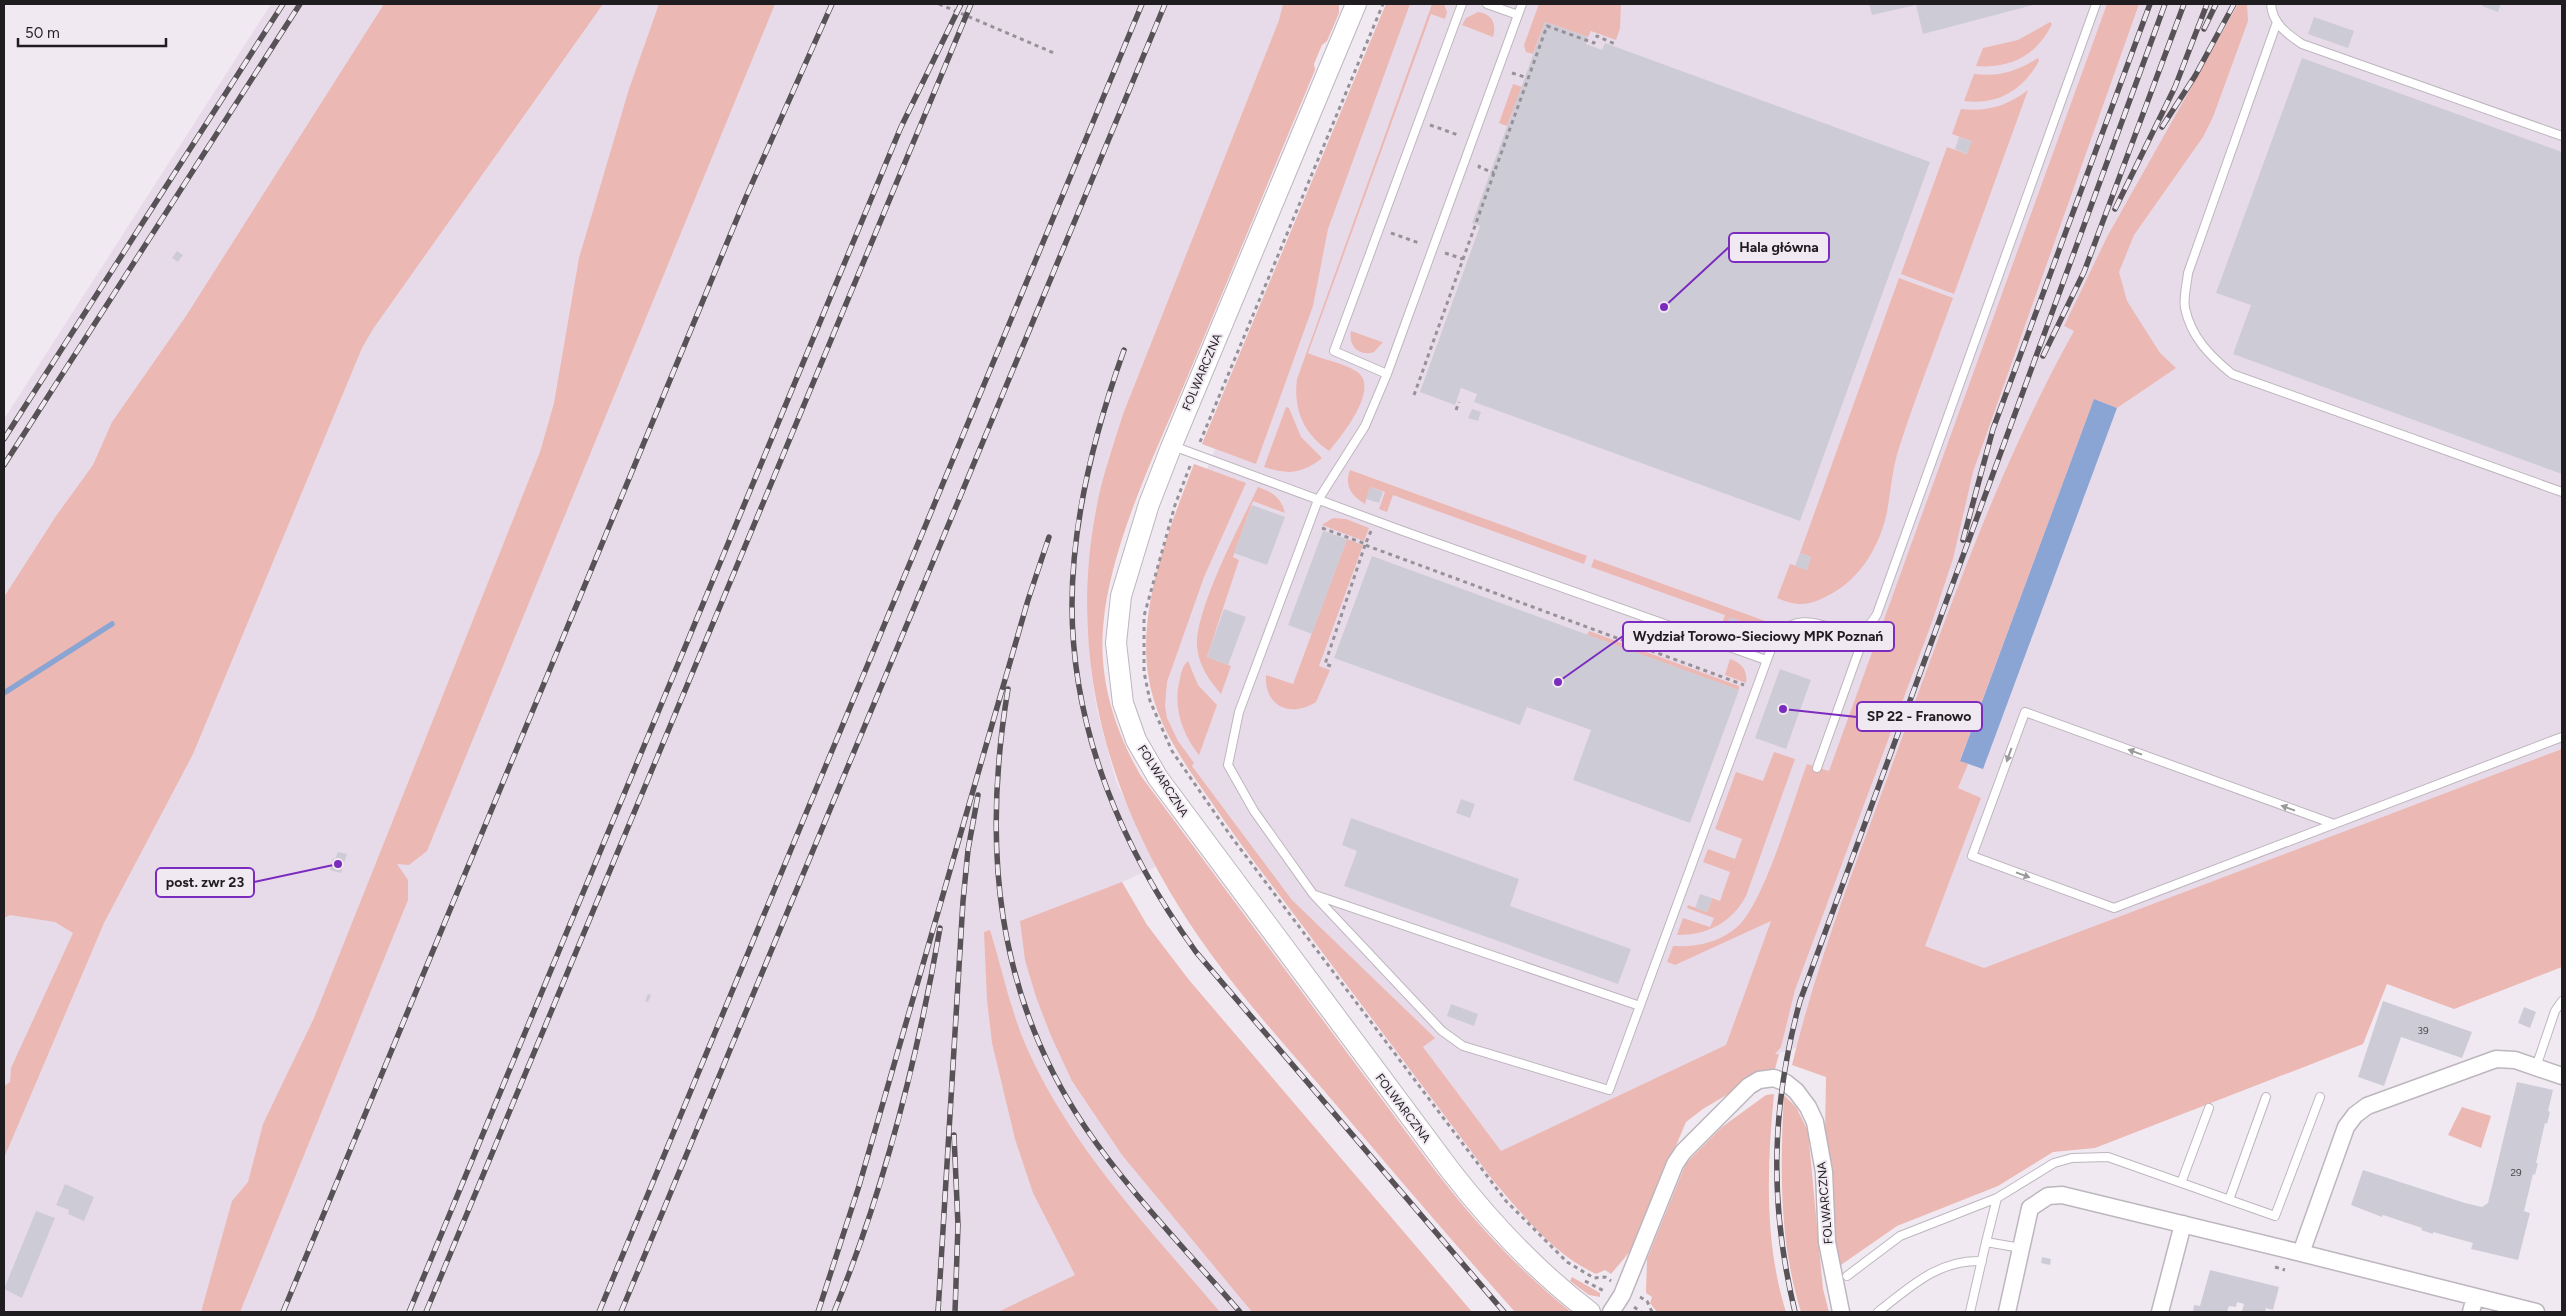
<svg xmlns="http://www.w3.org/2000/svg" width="2566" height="1316" font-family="Figtree,sans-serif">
	<rect width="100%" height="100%" fill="#f1e9f2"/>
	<path fill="#e8dbe9" d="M271,4h1012l-4,16 -156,394 -15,47 -12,50 -7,56 -2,55 4,47 6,41 19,71 40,86 -34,15 25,43 42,55 283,332h-1468v-893z
		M1386,4h1176v787l-788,264 -278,121 -325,-438 -13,-33 -8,-101 22,-78 22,-62 13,5 8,-20 -13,-5z"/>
	<path fill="#ecb8b3" d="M384,4h219l-230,325 -11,19 -169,406 -89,169 -100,235v-72l6,-4 1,-14 62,-135 -18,-11 -45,-7 -6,3v-321l52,-81 37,-51 19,-43 74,-106z
		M659,4h116l-348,847 -18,14 -12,-1 11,16v20l-168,412h-39l31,-111 16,-19 15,-58 51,-106 226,-566 14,-49 25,-145 50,-169z
		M1283,4h56v9l-12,28 -5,4 -8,19 1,6c-44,105 -87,210 -131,315 -31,73 -75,164 -81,243 -4,53 12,103 38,148l286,384c43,57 88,107 144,152h-56c-66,-74 -130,-150 -195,-226 -49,-57 -99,-112 -139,-176 -76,-121 -112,-258 -85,-400 6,-33 17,-64 27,-96l156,-394z
		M1386,4h24l-82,225 -15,77 -57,158 -54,-20z
		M1432,4h12l3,8 -2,7 -14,-5 -123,339c15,7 34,9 48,18 26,16 -15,66 -27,80 -25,-17 -36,-41 -32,-72z
		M1539,4h82l-1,24 -4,12 -25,-9 -3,6 -43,-15 -12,32 -7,-2 -2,-7z
		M2107,4h32l-166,468 -20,87 -21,63 -137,368 -14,57 -6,7h4l-4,15 -10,3 -62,37 -17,13 -54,127 -21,25 -6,-4 -9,4c-43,-20 -74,-60 -104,-95 -64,-86 -129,-172 -193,-258 -30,-40 -61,-79 -89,-121 -28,-40 -55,-77 -62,-126 -10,-69 22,-147 46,-210l52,19 -42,94 -37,105 -2,24 2,12 11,23 16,22 -2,3 100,134 143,138 -12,9 78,104 225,-106 45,-124 -96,44 -8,-3 6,-16c23,1 46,-3 64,-19 27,-23 56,-126 70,-163l22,7z
		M2238,4h9l1,17 -35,96 -10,20 -69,98 -15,37 8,29 33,52 16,15 -59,40 -23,-9 -134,361 8,4 -10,24 23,10 -56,148 59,22 578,-219v218l-108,42 -67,-25 -24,60 -268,104 -42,4 -55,34 -101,40 -59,41 -13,-133 1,-57 -34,-12c26,-109 69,-214 107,-319 51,-140 102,-284 175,-415l-10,-5 43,-89z
		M1478,12c14,2 19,11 15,25l-31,-12 4,-7z
		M2050,22l2,2c-15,31 -41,45 -76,42l7,-18 35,-8z
		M2038,58l1,3c-16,29 -41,44 -75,40l10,-27c25,3 43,-3 64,-16z
		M1513,84l9,3 -15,39 -8,-3z
		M2028,90l-74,204 -53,-20 46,-127 20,7 4,-13 -19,-7 9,-25c26,3 46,-3 67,-19z
		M1899,278l54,20c-18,50 -38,100 -54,150 -7,21 -8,43 -12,64 -7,33 -26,66 -56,82 -22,12 -31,13 -54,4l13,-34 17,6 4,-13 -11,-4z
		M1351,331l31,11h1l-9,10c-15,5 -26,-6 -23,-21z
		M1286,407l3,1 12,29 21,21c-20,16 -34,17 -58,9z
		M1350,470l237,86 -3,8 -191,-69 -6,17 -8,-3 6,-17 -15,-5 -5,17c-14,-8 -21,-19 -15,-34z
		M1258,487c14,5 23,10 27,26l-32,-12 -20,56 6,3 -32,97 24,9 -10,28c-12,-14 -22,-28 -24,-47 -3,-36 44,-124 61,-160z
		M1333,518l13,1 23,9 -5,13 -42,-16z
		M1347,539l16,6 -44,121 11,4 -14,32c-25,16 -52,5 -50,-27l27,9z
		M1594,559l174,63c-6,17 -13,22 -31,17l6,-17 -13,-4 -6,16 -5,-2 6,-17 -134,-48z
		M1589,631l150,55v4l-152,-55z
		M1730,659c12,4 18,12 16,24l-21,-8z
		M1188,661l10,24 19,20 -18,50c-16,-20 -27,-48 -19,-76 1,-7 3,-14 8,-18z
		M1774,752l21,7 -49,137c-15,27 -38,39 -69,39l6,-17 27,9 4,-9 -27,-10 1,-3 19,7 5,-14 8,3 10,-29 -27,-10 5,-13 27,10 7,-20 -27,-10 21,-57 27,9z
		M1122,882l25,43 42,55 283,332h-220l-130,-157 -50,-74 -21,-45 -15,-39 -11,-37 -5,-39z
		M990,930c12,39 20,79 36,116 45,102 123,182 194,266h-222l77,-37 -42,-82 -18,-54 -23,-96 -5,-43 -3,-68z
		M1774,1094c-7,72 -10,148 12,218h-129l-7,-9 2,-6 -6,-4 1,-34 39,-96 36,-36 44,-32z
		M1784,1095l12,12 12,24 15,158 6,23h-28c-22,-71 -21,-144 -17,-217z
		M2462,1107l29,9 -10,32 -33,-13z
		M1572,1277l28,16v4l-11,-2 -19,-14z"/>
	<path fill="#8aa4d3" d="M2094,399l23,9 -134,361 -23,-8z"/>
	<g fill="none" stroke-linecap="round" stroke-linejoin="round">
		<path stroke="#8aa4d3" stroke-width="5.5" d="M4,693l108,-69"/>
	</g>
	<path fill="#cdccd6" d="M1869,4h168l-114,30 -7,-29 -44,10z
		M2483,4h18l-3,8 -16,-6z
		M2314,17l40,14 -6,17 -40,-14z
		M1545,22l43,15 -2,7 16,6 3,-7 325,119 -130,359 -326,-119 3,-8 -16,-6 -6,17 -35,-13 60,-166 -8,-3z
		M2302,58l260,94v322l-329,-120 18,-49 -35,-12z
		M1959,137l13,4 -5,13 -12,-5z
		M177,251l6,4 -5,7 -6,-4z
		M1472,409l9,3 -3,9 -10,-3z
		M1370,487l13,5 -4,11 -13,-4z
		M1252,505l33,12 -18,48 -33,-12z
		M1323,531l24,8 -35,95 -24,-9z
		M1800,553l11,4 -4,13 -12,-4z
		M1372,556l367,134 -49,133 -117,-43 18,-50 -64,-23 -7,18 -186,-67z
		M1224,609l22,8 -18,48 -21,-8z
		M1730,617l13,5 -5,14 -13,-5z
		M1780,669l31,11 -25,69 -31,-11z
		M1461,799l14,5 -5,14 -14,-5z
		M1351,818l168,61 -9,27 121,43 -13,35 -274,-98 13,-35 -15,-6z
		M338,852l9,2 -6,19 -11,-3 3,-12 2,1z
		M1700,894l12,4 -5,14 -12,-4z
		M648,994l3,1 -3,7 -3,-1z
		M2383,1001l89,31 -10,26 -61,-21 -17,49 -26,-9z
		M1451,1004l27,10 -4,12 -27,-10z
		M2524,1007l12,5 -6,16 -12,-5z
		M2517,1082l36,8 -5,21 2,1 -3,12 -2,-1 -9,40h2l-3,12 -2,-1 -9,37 6,2 -12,47 -47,-11 2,-6 -40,-11v2l-12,-4 1,-2 -39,-13 -1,2 -31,-12 12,-35 102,33 17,4 6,-4z
		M65,1184l29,13 -10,24 -16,-7 1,-4 -13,-5z
		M36,1211l19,7 -33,80 -18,-9z
		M2042,1257l9,2 -1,6 -9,-2z
		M2210,1270l69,17 -6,23 -7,-2 -1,4h-16l-7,-1 2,-7 -7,-2 -1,5 -7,-1 -2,6h-34l1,-7 6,1z"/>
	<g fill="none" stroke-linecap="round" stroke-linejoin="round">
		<g stroke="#bdb6be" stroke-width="10">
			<path id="service" d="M1462,4l-128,347 53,23 -22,52 -47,74 -79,212 -11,53 26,46 59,83 129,137 21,15 146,44 166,-452c37,-44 77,23 102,-24l219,-610
				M1487,4l31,11
				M2271,4c1,19 16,30 31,40l260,92
				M2277,22l-89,251c-1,11 -5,25 -3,35 6,29 25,48 47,66l330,118
				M1387,374l135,-370
				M1173,446l230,85 363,129
				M1817,768l50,-140
				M2334,824l-309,-112 -53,144 142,52 448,-171
				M1315,895l325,111
				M2536,1067l19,-56 7,-10
				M2181,1183l28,-75
				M2229,1200l37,-103
				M1986,1242l11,-44 57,-35 18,-5 36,-1 167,59 45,-119
				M1847,1276l53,-40 97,-38
				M1878,1312c32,-25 61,-53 104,-51
				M1970,1312l16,-70 35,6"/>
		</g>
		<g stroke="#bdb6be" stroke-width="19">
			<path id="minor" d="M1611,1312l11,-17 53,-131 8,-12 66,-66 10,-6 15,-2 12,5 10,8 12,16 7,15 9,50 3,70 14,70
				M2007,1312l23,-104 18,-12 14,-1 239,58
				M2160,1312l23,-88
				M2471,1312l4,-15
				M2536,1312l-235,-59 45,-126 9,-12 12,-9 129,-47 19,1 47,16"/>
		</g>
		<g stroke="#bdb6be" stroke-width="22">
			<path id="tertiary" d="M1356,4l-184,441 -23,59 -28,92 -5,47 7,60 13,37 22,38 292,392c42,54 86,101 140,142"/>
		</g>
		<path stroke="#979198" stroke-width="3" stroke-dasharray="4 4" stroke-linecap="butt" d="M939,4l115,49
			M1512,73l16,5
			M1430,125l28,10
			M1480,165l-1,2 15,6
			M1391,233l28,10
			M1445,253l18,6
			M1414,395l133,-369 47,17 3,-7 18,8
			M1456,410l3,-8
			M1200,442l183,-438
			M1190,466l-15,39 -31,111v56l6,29 22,50 58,84 276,366 61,61 27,16 11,-1 6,4
			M1322,528l44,16
			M1371,531l-6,14 379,140
			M1331,666l-6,-2 40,-119
			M2275,1267l10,3
			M1585,1281l19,10
			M1640,1297l7,4 5,11
			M1634,1307l7,5"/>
		<use href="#service" stroke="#fff" stroke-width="8"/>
		<use href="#minor" stroke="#fff" stroke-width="16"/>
		<use href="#tertiary" stroke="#fff" stroke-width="20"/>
		<g stroke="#565256" stroke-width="5.5">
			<path id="rail" d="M2204,29l12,-25
				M2162,127l33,-51 39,-72
				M2115,209l60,-122 32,-83
				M1124,350c-29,81 -52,168 -52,255 0,126 51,246 124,347l308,360
				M2043,356l41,-84 100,-268
				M4,439l279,-435
				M4,465l296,-461
				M1963,540l30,-111 157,-425
				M1008,689c-26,156 -13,304 77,438 43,64 104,126 155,185
				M954,1135l4,90 -3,87
				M283,1312l463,-1115 86,-193
				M409,1312l492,-1185 60,-123
				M426,1312l545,-1308
				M599,1312l543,-1308
				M621,1312l544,-1308
				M818,1312l41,-126 169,-586 21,-63
				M834,1312c51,-124 83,-252 106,-384
				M938,1312l25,-411 5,-51 10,-55
				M1795,1312c-26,-108 -24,-204 5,-311l365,-997"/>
		</g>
		<use href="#rail" stroke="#f1e9f2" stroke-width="4" stroke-dasharray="11" stroke-linecap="butt"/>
	</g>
	<defs><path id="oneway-solid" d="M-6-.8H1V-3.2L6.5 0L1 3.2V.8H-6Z" transform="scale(1.25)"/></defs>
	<g fill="#9b999b">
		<use href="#oneway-solid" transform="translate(2135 752) rotate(-160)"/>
		<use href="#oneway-solid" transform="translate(2009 755) rotate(110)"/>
		<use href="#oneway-solid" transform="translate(2288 808) rotate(-160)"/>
		<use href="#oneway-solid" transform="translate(2023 875) rotate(20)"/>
	</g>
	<g text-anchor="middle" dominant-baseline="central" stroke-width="4" stroke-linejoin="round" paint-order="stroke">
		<g font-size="10" fill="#4b494e">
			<text x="2423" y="1030">39</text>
			<text x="2516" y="1172">29</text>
		</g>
		<g font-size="12" fill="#201d20" stroke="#f1e9f2">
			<text transform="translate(1202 372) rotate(-67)">FOLWARCZNA</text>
			<text transform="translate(1163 781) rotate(57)">FOLWARCZNA</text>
			<text transform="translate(1403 1108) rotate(53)">FOLWARCZNA</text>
			<text transform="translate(1825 1203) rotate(-95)">FOLWARCZNA</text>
		</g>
	</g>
	<path fill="none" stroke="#7b2cbf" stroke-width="2" d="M1664 307L1729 247M1558 682L1623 636M1783 709L1857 717M338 864L254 882"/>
	<g fill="#7b2cbf" stroke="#f1e9f2" stroke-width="2">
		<circle cx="1664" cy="307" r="5"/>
		<circle cx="1558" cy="682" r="5"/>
		<circle cx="1783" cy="709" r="5"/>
		<circle cx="338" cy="864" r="5"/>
	</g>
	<g fill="#f1e9f2" stroke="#7b2cbf" stroke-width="2">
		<rect x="1729" y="233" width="100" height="29" rx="5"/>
		<rect x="1623" y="622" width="271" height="29" rx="5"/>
		<rect x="1857" y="702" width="125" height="29" rx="5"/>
		<rect x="156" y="868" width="98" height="29" rx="5"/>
	</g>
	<g font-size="14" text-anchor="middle" font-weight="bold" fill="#201d20">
		<text x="1779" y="252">Hala główna</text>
		<text x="1758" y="641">Wydział Torowo-Sieciowy MPK Poznań</text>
		<text x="1919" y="721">SP 22 - Franowo</text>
		<text x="205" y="887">post. zwr 23</text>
	</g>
	<rect width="2566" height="1316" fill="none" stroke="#201d20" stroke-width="10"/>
	<path d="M18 38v8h148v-8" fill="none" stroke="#201d20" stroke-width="2.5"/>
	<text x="25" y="38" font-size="15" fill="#201d20" stroke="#f1e9f2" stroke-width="4" paint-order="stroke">50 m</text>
</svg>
